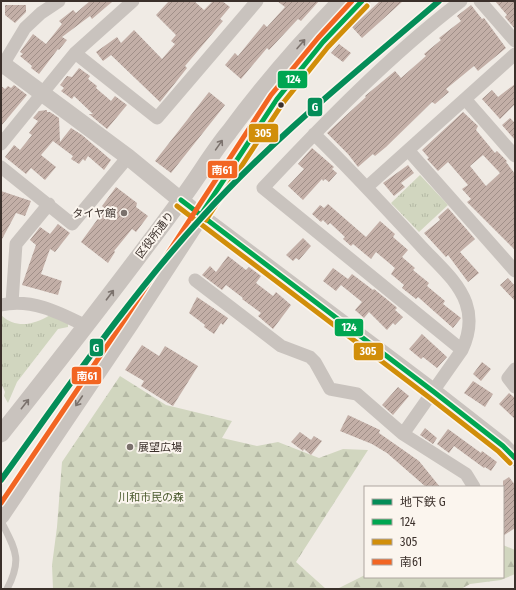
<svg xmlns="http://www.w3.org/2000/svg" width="516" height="590" font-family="'Fira Sans Condensed','Noto Sans JP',sans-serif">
	<defs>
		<pattern id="grass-tufts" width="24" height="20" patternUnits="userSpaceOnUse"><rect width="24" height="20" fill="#d1d6bf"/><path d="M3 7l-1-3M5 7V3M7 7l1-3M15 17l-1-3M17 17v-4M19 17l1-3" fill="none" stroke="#b4b8a4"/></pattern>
		<pattern id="forest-firs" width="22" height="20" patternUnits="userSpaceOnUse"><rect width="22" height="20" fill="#d1d6bf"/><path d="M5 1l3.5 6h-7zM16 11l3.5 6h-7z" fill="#b4b8a4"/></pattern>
		<pattern id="building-hatch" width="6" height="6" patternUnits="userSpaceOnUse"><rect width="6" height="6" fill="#c3afa7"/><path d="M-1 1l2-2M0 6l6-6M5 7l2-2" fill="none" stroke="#a08f88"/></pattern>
	</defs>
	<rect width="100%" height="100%" fill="#f0ebe5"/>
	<path fill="url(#grass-tufts)" d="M420,175l28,30 -29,27 -28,-29z
		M1,315c15,14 33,10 49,0l18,8v4l-10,2 -41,53 -9,21 -4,-7 1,-4 -4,-9z"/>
	<path fill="url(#forest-firs)" d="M120,376l46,29 66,16 -10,17 35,8 21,-4 41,16 24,-9 25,1 -72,112 30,27h-273l-1,-24 5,-38 5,-65z
		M503,545l12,5v24l-14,6 -31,4 -9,5h-124l28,-14v2h138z"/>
	<path fill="url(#building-hatch)" fill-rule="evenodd" d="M90,1h23l-21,18 -2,-3 -28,21 5,3 -8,10 -1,-1 -19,25 -8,-6 1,-2 -12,-10 3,-2 -3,-2 13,-18 13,10 16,-20 -3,-3 14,-11 3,3z
		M169,1h25l10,9 9,-9h9l8,6 -10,12 3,2 -38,45 2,2 -27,34 -49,-47 -8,6 -7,-9 21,-15 4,6 13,-13 28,29 13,-15 -4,-3 5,-6 -20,-20z
		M277,1h42l-18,20 -3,-2 -29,31 -2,-2 -26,31 -16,-14 10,-12 3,3 26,-32 3,3 18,-20z
		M380,1h23l-41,37 -10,-11z
		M495,1h20v28l-10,-12 2,-2z
		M5,5h21v7l-11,11 -10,-8z
		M471,5l11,14 2,-1 22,30 -28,23 -4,-5 -28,23 3,3 -14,12 -3,-2 -46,45 -11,9 -2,-2 -15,13 -10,-13 -21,-21 39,-36 -1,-1 30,-25 6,7 25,-22 -2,-2 17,-14 -2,-2 22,-17 -4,-5z
		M339,44l12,9 -8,9 -12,-9z
		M79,68l11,8 -2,3 9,7 -1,2 15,13 4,-5 12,9 -20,24 -18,-15h4l-19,-18 -2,3 -11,-8 3,-3 -4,-3 7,-9 5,1z
		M515,84v20l-15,15 -18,-20 10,-9 6,7z
		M14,85l13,10 -26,31v-40l4,3 3,-3 3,2z
		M209,92l16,13 -54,68 -16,-12z
		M47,110v2h3l9,6 1,24 11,-14 11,7 29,25 -7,10 -16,-14 -3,5 -2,-2 -4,5 -8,-5 2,-3 -20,-15 -12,14 15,12 -11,13 -14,-12 -5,6 -21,-17 9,-12 6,5 12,-15 -3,-2 9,-12 -5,-3 6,-7z
		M463,112l15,14 -2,4 19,23 2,-2 10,10 -1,1 9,12v76l-48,-48 4,-3 -9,-10 6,-4 -20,-23 -10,9 -11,-12 2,-1 -7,-8zM483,155l17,18 -14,13 -16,-20z
		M510,118l5,5v17l-13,-15z
		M312,148l22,19 -2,2 5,4 -8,9 -4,-3 -2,2 -1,-2 -19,21 -15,-14 16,-17 -6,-5z
		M408,165l6,8 -13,10 4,4 -11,9 -11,-13z
		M116,187l21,16 -1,4 12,9 -12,16 -4,-3 -18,22 1,1 -7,11 -27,-21 24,-33 -3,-3z
		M1,191l30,10 -6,15 -9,-3 -15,28z
		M328,204l38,33 14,-16 15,13 -2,3 15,13 -6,7 13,11 -2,2 16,13 -2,3 18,15 -2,3 18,14 -8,10 -35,-31 -2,2 -14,-11 2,-3 -13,-11 4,-6 -19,-16 -5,7 -18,-15 -2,2 -8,-7 2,-2 -15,-14 -2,2 -5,-5 -2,2 -9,-8 8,-9 4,3z
		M448,208l27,31 -15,13 19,21 -11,9 -20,-27 -2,2 -22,-24 16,-13 -2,-3z
		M58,224l12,9 -15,19 -5,-3 -9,25 21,7 -4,14 -36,-10 14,-40 -6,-5 10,-13 10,7z
		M303,238l8,8 -12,14 -3,-2 -3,3 -7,-6z
		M228,256l18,14 3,-3 12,9 -5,7 17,13 3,-4 15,13 -18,24 -15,-13 3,-3 -19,-14 1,-1 -17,-13 -4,5 -20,-15 8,-9 6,6z
		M333,268l15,11 4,-5 21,16 1,-1 21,17 2,2 -2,2 8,7 -8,8 -2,-2 -6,7 -18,-18 -5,6 -9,-8 7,-8 -21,-17 -5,6 -13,-10z
		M508,278l7,8v15l-15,-16z
		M197,297l31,21 -5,7 -2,-2 -7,11 -10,-7 1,-2 -16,-12z
		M422,334l25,23 -10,11 -14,-11 -2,2 -12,-10z
		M142,345l17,11 6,-10 33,20 -25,40 -32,-20 3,-5 -19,-11z
		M482,362l9,7 -10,12 -8,-7z
		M473,381l20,13 -8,13 -21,-14z
		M398,387l11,9 -16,19 -11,-10z
		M509,393l6,5v21l-16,-15z
		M348,415l32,15 -1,3 40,28 21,26h-14l-39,-34 -15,-9 -32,-13z
		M425,428l12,10 -4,6 -13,-9z
		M448,429l33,24 1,-2 15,11 -6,9 -6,-4 -1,1 -30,-22 -5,7 -12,-9z
		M300,432l11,8 3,-4 8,5 -11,14 -7,-6 -1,2 -12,-9z
		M509,477l6,8v43l-12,8v-55z"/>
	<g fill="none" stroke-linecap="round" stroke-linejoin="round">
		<path stroke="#c9c3be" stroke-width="7" d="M1,521c14,28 22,38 6,68"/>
		<path stroke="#c9c3be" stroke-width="13" d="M461,1c-71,54 -137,122 -198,187l199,162
			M480,1l35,40
			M75,53l82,65 100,-117
			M1,68l24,-40 16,-15 18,-12
			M465,99l50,57
			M1,144l74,-91 58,-52
			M408,150l107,121
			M1,167l71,57 56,-67
			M367,187l148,-133
			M195,280l86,66 29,11 5,5 15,27 27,5 46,40 59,-84c7,-15 10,-30 4,-47 -8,-23 -31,-41 -47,-59 -34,-37 -69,-75 -105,-110
			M12,303l4,-59 33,-40
			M1,305c31,-7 59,8 85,21
			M515,369l-7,9 7,9
			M403,434l63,40 8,13"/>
		<path stroke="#c9c3be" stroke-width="17" d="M4,65l124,92 72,59 234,176 69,54 12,12
			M1,434c61,-77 121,-154 179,-233 17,-22 31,-47 49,-69 34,-46 72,-90 112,-131
			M1,516l130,-193 146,-224 46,-57 39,-41"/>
		<g stroke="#fbf5ee" stroke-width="8">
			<path id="bus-1" d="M181,200l253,192 69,54 12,12
				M200,216l77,-117 46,-57 39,-41"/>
		</g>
		<g stroke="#fbf5ee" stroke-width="8">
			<path id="bus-2" d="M177,206l253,192 68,53 12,12
				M206,220l77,-117 45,-56 39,-41"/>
		</g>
		<g stroke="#fbf5ee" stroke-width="8">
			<path id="bus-3" d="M1,503l124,-184 146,-224 47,-57 34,-37"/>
		</g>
		<use href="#bus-1" stroke="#00a651" stroke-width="5"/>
		<use href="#bus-2" stroke="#d18e09" stroke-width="5"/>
		<use href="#bus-3" stroke="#f26522" stroke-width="5"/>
		<g stroke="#fbf5ee" stroke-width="9">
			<path id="metro-1" d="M1,480c65,-90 128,-183 203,-265 71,-79 155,-145 235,-214"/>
		</g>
		<use href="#metro-1" stroke="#048d58" stroke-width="6"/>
	</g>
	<defs><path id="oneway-shaft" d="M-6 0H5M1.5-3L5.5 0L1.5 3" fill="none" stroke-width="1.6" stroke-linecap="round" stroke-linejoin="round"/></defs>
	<g stroke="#7b726d">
		<use href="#oneway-shaft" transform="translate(301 44) rotate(-49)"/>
		<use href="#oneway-shaft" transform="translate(219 145) rotate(-55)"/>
		<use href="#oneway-shaft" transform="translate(110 295) rotate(-53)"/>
		<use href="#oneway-shaft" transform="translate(79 401) rotate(124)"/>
		<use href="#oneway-shaft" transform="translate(25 404) rotate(-52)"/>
	</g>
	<circle fill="#3b302b" stroke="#fbf5ee" stroke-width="1.5" cx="281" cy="105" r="3.5"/>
	<g fill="#7a716c" stroke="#fbf5ee" stroke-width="1.5">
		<circle cx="124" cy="213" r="4"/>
		<circle cx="130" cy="447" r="4"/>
	</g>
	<g text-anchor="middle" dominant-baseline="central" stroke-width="4" stroke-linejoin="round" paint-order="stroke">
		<g font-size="11" fill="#3b302b" stroke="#fbf5ee" text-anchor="end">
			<text x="116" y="213">タイヤ館</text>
			<text x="138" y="447" text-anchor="start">展望広場</text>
		</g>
		<g font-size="11" fill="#3b302b" stroke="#fbf5ee">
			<text transform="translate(155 235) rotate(-53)">区役所通り</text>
		</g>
		<g font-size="11" fill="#4a5a2e" stroke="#fbf5ee">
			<text x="151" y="497">川和市民の森</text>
		</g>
	</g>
	<g stroke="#fbf5ee" stroke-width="1.5">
		<rect x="277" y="70" width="31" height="19" rx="4" fill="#00a651"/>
		<rect x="307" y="97" width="16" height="20" rx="4" fill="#048d58"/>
		<rect x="248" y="123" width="31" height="20" rx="4" fill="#d18e09"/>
		<rect x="207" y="160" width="31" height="19" rx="4" fill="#f26522"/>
		<rect x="334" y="318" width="30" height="19" rx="4" fill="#00a651"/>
		<rect x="89" y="338" width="15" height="19" rx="4" fill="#048d58"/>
		<rect x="353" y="342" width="31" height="19" rx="4" fill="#d18e09"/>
		<rect x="71" y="366" width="31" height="19" rx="4" fill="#f26522"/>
	</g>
	<g font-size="11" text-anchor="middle" font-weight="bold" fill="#fff">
		<text x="293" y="83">124</text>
		<text x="315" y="111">G</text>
		<text x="263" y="137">305</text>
		<text x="222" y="174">南61</text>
		<text x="349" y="331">124</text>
		<text x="96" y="352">G</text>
		<text x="368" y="355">305</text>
		<text x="87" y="380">南61</text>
	</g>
	<rect width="516" height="590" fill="none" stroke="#3b302b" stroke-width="4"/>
	<rect x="364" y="486" width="140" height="92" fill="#fbf5ee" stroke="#aea6a0"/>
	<rect x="372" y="499" width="20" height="6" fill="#048d58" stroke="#aea6a0"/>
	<text x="400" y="506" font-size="12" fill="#3b302b">地下鉄 G</text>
	<rect x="372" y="519" width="20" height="6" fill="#00a651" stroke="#aea6a0"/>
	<text x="400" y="526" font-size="12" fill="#3b302b">124</text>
	<rect x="372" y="539" width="20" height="6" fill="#d18e09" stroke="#aea6a0"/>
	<text x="400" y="546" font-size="12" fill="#3b302b">305</text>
	<rect x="372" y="559" width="20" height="6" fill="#f26522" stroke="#aea6a0"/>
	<text x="400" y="566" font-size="12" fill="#3b302b">南61</text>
</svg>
